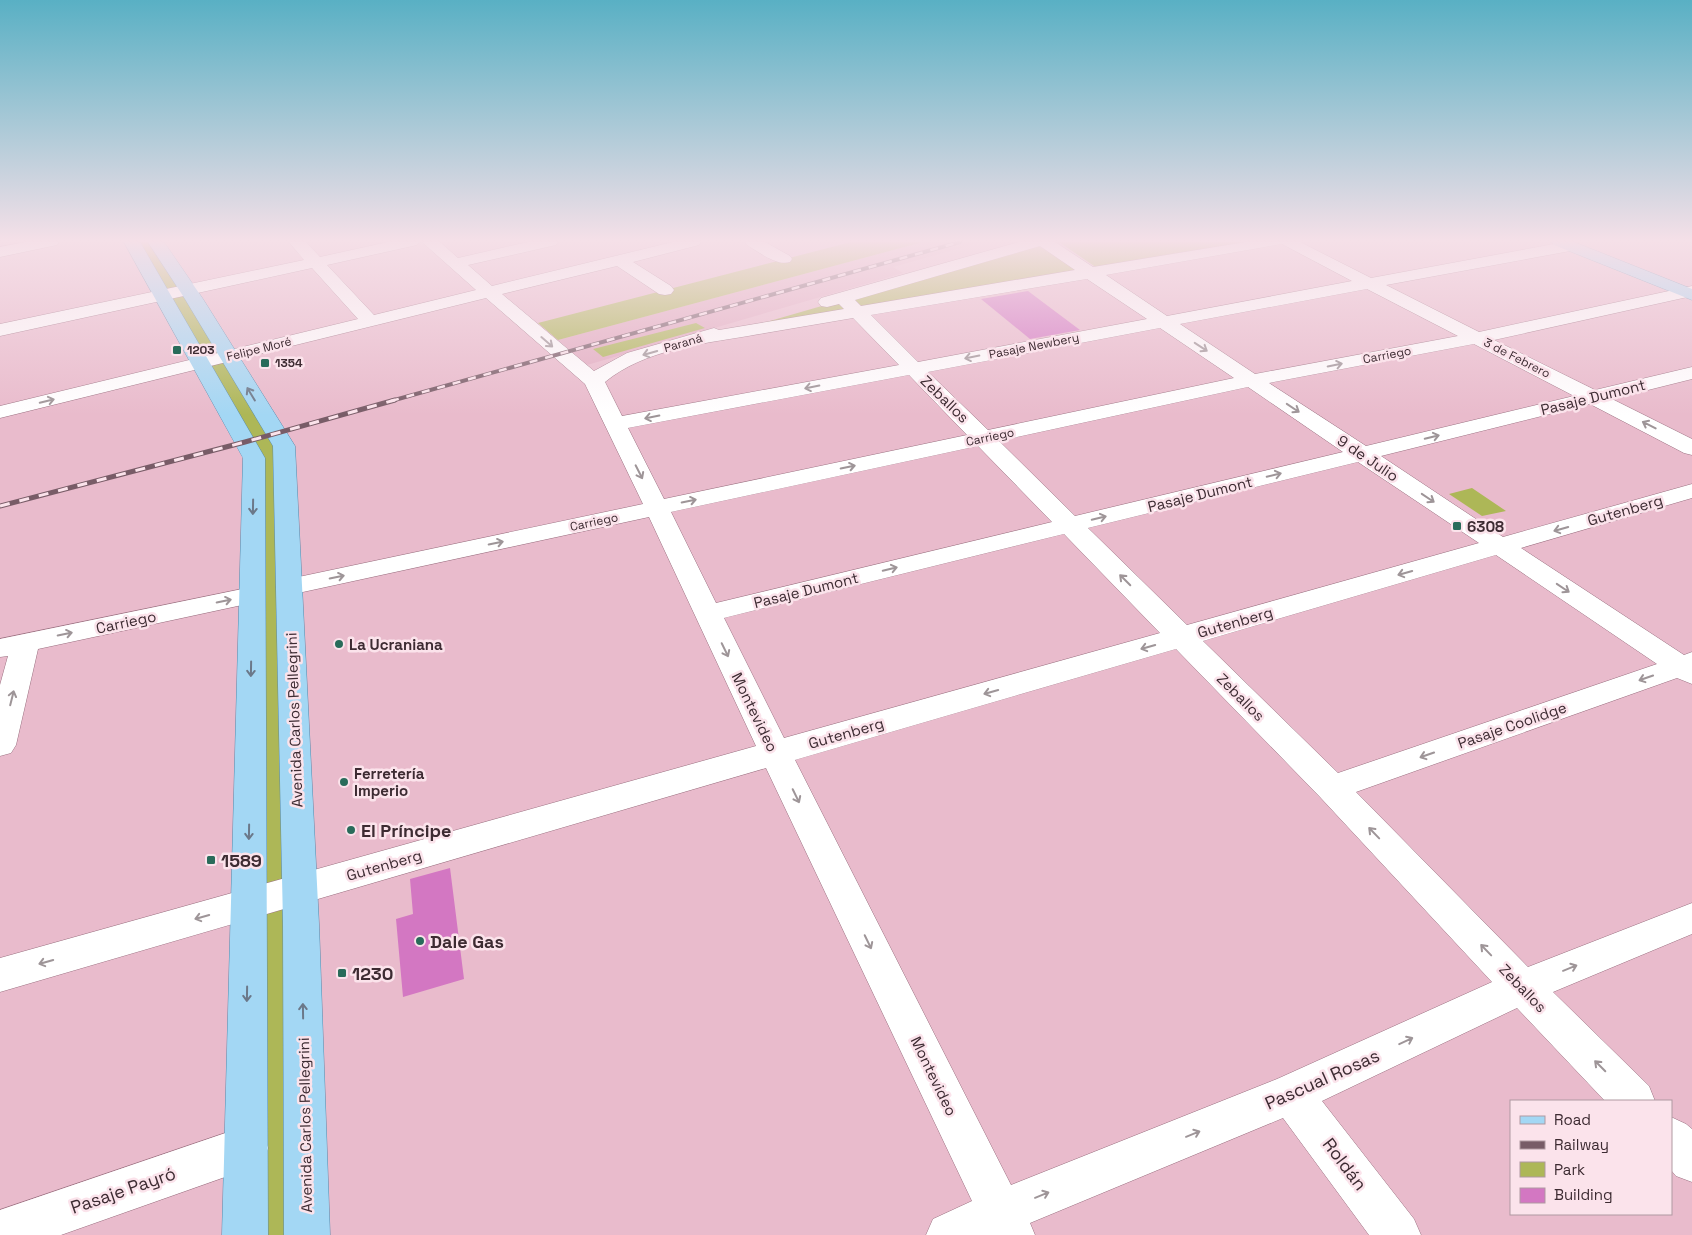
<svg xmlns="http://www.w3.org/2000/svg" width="1692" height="1235" font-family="'Space Grotesk',sans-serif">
	<rect width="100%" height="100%" fill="#e9bbcc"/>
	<path fill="#e2acc1" d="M923,242h59l-89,25 10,6 -316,92 -29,-25z"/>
	<path fill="#adb757" d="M132,242h24l117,188 34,805h-62l9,-777z
		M851,242h72l-365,98 -20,-17z
		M1059,242h206l-168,26z
		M1039,244l43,28 -220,38 -13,-12z
		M839,301l10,10 -114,20z
		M696,323l9,5 -102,29 -10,-8z
		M1472,488l34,23 -24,5 -33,-22z"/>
	<path fill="#d377c2" d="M1028,291l52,39 -50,9 -49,-40z
		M450,868l14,111 -61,18 -7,-78 17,-5 -3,-35z"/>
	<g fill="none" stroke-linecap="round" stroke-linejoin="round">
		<g stroke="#9a7080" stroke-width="1">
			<path id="minor" d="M26,242h33l-2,3 -57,12v-10z
				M289,242h17l14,15 68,-15h31l-2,3 -90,20 47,50 102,-25 -54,-48h18l18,16 70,-16h30l-2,3 -88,20 24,21 181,-44h28l-2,3 -66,17 38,24 3,4 -3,4 -6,1 -6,-1 -42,-28 -115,28 92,77 33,-18 87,-25 5,2 125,-21 -5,-5 -12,3 -6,-1 -3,-4 3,-4 198,-56h36l38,25 153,-25h54l71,36 194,-36 11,1 2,3 -2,3 -6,2 -184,34 93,47 213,-46v10l-198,44 101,50 97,-23v12l-80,20 80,40v16l-8,-2 -94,-49 -209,52 122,81 189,-53v14l-171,50 163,107 8,-3v32l-15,-6 -321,114 172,175 164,-64v31l-139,58 96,94 6,15h-50l-88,-93 -195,93 92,118 7,16h-52l-86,-117 -253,105 5,12h-109l7,-16 39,-18 -206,-433 -766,224v-34l756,-212 -107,-229 -360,78 -9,-2 -4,-6 4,-6 9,-2 354,-75 -58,-120 -99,-86 -486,120v-12l358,-87 -46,-51 -312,68v-12l304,-64zM1282,244l70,37 -185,35 -61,-41zM1040,246l35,24 -214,36 -6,-6zM1087,279l60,40 -229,43 -47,-47zM1367,289l91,47 -203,38 -75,-50zM853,318l46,47 -277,51 -17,-34c39,-32 95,-38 143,-46 35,-6 70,-12 105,-18zM1160,328l74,50 -246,52 -60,-58zM1474,344l100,52 -208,50 -97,-63zM909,375l58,60 -303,64 -36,-71zM1248,387l95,65 -268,64 -76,-75zM978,446l74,76 -336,81 -45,-91zM1358,462l121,81 -292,82 -99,-97zM1064,534l96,99 -376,105 -60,-120zM1496,555l161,109 -319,109 -135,-132zM1176,649l144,148 172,185 -215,97 -266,106 -216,-425z
				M745,242h20l25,14 2,3 -2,3c-14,4 -31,-10 -43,-17z
				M252,587l9,2 4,6 -4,6 -223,48 -22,96 -5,8 -11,3v-71l8,-29 -8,1v-18z
				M1671,1117l15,7 6,5v53l-16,-6 -5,-6z
				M246,1126l16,6 6,16 -6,16 -201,71h-61v-25z"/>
		</g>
		<g stroke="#588aab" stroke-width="1">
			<path id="major" d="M124,242h16l125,216 3,777h-46l21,-777z
				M148,242h16l39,57 92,147 24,478 11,311h-46l-1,-311 -10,-478 -88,-147z
				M1552,242h22l118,47v11l-138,-55z"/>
		</g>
		<use href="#minor" fill="#fff" fill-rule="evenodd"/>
		<use href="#major" fill="#a3d7f4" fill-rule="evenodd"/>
		<g stroke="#785c67" stroke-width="4">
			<path id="rail-far1" d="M391,401l569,-159"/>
		</g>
		<g stroke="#785c67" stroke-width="5">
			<path id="rail" d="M0,506l245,-64 150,-42"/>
		</g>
		<use href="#rail-far1" stroke="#fbe3eb" stroke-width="2.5" stroke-dasharray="8" stroke-linecap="butt"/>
		<use href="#rail" stroke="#fbe3eb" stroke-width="3" stroke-dasharray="10" stroke-linecap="butt"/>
	</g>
	<defs><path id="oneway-shaft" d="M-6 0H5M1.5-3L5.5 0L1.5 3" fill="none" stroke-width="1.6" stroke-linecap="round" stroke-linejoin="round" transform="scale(1.25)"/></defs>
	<g stroke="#9e9598">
		<use href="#oneway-shaft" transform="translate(547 342) rotate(41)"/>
		<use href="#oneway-shaft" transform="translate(1201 347) rotate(33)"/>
		<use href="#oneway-shaft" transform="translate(650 353) rotate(164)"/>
		<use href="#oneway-shaft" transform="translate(972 357) rotate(169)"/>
		<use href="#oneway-shaft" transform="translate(1335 365) rotate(-11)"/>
		<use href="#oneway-shaft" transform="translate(812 387) rotate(169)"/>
		<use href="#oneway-shaft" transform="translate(47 401) rotate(-14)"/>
		<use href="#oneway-shaft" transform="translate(1293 408) rotate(34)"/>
		<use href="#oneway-shaft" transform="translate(652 417) rotate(169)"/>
		<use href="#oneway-shaft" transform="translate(1649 425) rotate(-153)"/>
		<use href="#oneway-shaft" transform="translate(1432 437) rotate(-14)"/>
		<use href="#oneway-shaft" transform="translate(848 467) rotate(-12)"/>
		<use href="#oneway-shaft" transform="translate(639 472) rotate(63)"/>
		<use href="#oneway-shaft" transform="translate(1274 475) rotate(-14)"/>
		<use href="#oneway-shaft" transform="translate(1428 498) rotate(34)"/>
		<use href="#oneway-shaft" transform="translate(689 501) rotate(-12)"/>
		<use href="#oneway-shaft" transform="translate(1099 518) rotate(-14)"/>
		<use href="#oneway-shaft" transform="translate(1561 529) rotate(164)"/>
		<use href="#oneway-shaft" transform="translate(496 543) rotate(-12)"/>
		<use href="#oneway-shaft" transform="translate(890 569) rotate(-14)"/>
		<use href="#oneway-shaft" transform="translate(1405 573) rotate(164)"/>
		<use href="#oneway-shaft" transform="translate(337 577) rotate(-12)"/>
		<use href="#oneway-shaft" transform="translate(1125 580) rotate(-135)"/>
		<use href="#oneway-shaft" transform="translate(1563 588) rotate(34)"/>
		<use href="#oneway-shaft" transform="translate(224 601) rotate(-12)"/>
		<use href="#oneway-shaft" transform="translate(65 634) rotate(-12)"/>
		<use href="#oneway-shaft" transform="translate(1148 647) rotate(164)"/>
		<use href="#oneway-shaft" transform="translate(725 650) rotate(64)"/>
		<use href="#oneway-shaft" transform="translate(1646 678) rotate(161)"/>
		<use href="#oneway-shaft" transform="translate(991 692) rotate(164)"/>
		<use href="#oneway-shaft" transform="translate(12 698) rotate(-76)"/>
		<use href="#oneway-shaft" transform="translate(1427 755) rotate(161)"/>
		<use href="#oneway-shaft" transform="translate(796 796) rotate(64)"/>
		<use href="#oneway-shaft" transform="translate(1374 833) rotate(-134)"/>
		<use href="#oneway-shaft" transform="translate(202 917) rotate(164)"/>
		<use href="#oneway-shaft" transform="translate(868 942) rotate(64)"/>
		<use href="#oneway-shaft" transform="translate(1486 950) rotate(-134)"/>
		<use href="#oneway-shaft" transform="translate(46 962) rotate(164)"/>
		<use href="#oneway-shaft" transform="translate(1570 968) rotate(-22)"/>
		<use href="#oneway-shaft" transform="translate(1406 1041) rotate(-25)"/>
		<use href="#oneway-shaft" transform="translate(1600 1066) rotate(-135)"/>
		<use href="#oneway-shaft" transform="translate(1193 1134) rotate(-22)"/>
		<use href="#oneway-shaft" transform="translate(1042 1195) rotate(-22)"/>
	</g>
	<g stroke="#6b7889">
		<use href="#oneway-shaft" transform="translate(251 394) rotate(-121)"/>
		<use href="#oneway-shaft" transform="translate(253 507) rotate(91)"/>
		<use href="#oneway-shaft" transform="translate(251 669) rotate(91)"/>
		<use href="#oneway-shaft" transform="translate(249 832) rotate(91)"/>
		<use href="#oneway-shaft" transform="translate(247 994) rotate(91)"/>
		<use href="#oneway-shaft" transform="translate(303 1011) rotate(-91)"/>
	</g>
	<linearGradient id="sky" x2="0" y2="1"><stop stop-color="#59b0c4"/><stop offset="0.58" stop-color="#f5e0e8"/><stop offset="1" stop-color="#f5e0e8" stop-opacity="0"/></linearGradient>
	<rect width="1692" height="415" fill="url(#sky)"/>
	<g fill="#296b5a" stroke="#fbe3eb" stroke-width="2">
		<rect x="172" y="345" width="10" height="10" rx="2.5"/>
		<rect x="260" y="358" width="10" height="10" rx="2.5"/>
		<rect x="1452" y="521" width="10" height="10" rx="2.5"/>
		<circle cx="339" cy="644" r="5"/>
		<circle cx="344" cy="782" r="5"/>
		<circle cx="351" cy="830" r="5"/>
		<rect x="206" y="855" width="10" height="10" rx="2.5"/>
		<circle cx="420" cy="941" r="5"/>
		<rect x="337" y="968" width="10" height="10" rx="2.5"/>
	</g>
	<g text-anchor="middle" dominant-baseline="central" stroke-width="5" stroke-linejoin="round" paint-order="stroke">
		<g font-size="12" fill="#3d2b32" stroke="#fbe3eb">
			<text transform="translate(683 343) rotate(-16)">Paraná</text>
			<text transform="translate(1034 346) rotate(-11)">Pasaje Newbery</text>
			<text transform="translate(259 349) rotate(-14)">Felipe Moré</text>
			<text transform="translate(1387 355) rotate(-11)">Carriego</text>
			<text transform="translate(1517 358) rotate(27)">3 de Febrero</text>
			<text transform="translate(990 437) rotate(-12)">Carriego</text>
			<text transform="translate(594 522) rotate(-12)">Carriego</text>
		</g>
		<g font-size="12" font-weight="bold" fill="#3d2b32" stroke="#fbe3eb" text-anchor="start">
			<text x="187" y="350">1203</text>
			<text x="275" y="363">1354</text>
		</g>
		<g font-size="15" fill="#3d2b32" stroke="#fbe3eb">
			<text transform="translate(1593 397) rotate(-14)">Pasaje Dumont</text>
			<text transform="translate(945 399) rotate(44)">Zeballos</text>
			<text transform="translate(1368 458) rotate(34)">9 de Julio</text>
			<text transform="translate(1200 494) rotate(-14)">Pasaje Dumont</text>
			<text transform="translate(1625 510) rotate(-16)">Gutenberg</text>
			<text transform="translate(806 590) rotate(-14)">Pasaje Dumont</text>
			<text transform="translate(126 622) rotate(-12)">Carriego</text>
			<text transform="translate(1235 622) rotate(-16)">Gutenberg</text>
			<text transform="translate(1241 697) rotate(45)">Zeballos</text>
			<text transform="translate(755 712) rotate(64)">Montevideo</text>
			<text transform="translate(294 720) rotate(-92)">Avenida Carlos Pellegrini</text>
			<text transform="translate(1512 725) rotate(-19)">Pasaje Coolidge</text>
			<text transform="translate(846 733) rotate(-16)">Gutenberg</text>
			<text transform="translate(384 865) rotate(-16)">Gutenberg</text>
			<text transform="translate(1523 988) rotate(46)">Zeballos</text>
			<text transform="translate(934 1076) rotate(64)">Montevideo</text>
			<text transform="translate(305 1125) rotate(-91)">Avenida Carlos Pellegrini</text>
		</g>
		<g font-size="15" font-weight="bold" fill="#3d2b32" stroke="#fbe3eb" text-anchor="start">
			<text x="1467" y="526">6308</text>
			<text x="349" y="644">La Ucraniana</text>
			<text x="354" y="773">Ferretería<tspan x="354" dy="17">Imperio</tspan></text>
		</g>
		<g font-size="18" font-weight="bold" fill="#3d2b32" stroke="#fbe3eb" text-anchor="start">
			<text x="361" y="830">El Príncipe</text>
			<text x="221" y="860">1589</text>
			<text x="430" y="941">Dale Gas</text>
			<text x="352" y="973">1230</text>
		</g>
		<g font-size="18" fill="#3d2b32" stroke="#fbe3eb">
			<text transform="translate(1322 1079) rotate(-24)">Pascual Rosas</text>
			<text transform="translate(1345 1164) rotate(53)">Roldán</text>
			<text transform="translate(123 1190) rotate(-19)">Pasaje Payró</text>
		</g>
	</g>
	<rect x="1510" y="1100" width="162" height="115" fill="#fbe3eb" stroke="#af99a1"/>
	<rect x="1520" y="1116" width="25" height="8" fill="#a3d7f4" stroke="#af99a1"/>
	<text x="1554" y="1125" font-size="15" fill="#3d2b32">Road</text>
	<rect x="1520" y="1141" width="25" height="8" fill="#785c67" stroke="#af99a1"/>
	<text x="1554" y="1150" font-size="15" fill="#3d2b32">Railway</text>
	<rect x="1520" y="1162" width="25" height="15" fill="#adb757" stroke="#af99a1"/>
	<text x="1554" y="1175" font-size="15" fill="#3d2b32">Park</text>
	<rect x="1520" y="1188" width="25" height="15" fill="#d377c2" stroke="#af99a1"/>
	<text x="1554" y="1200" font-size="15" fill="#3d2b32">Building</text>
</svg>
